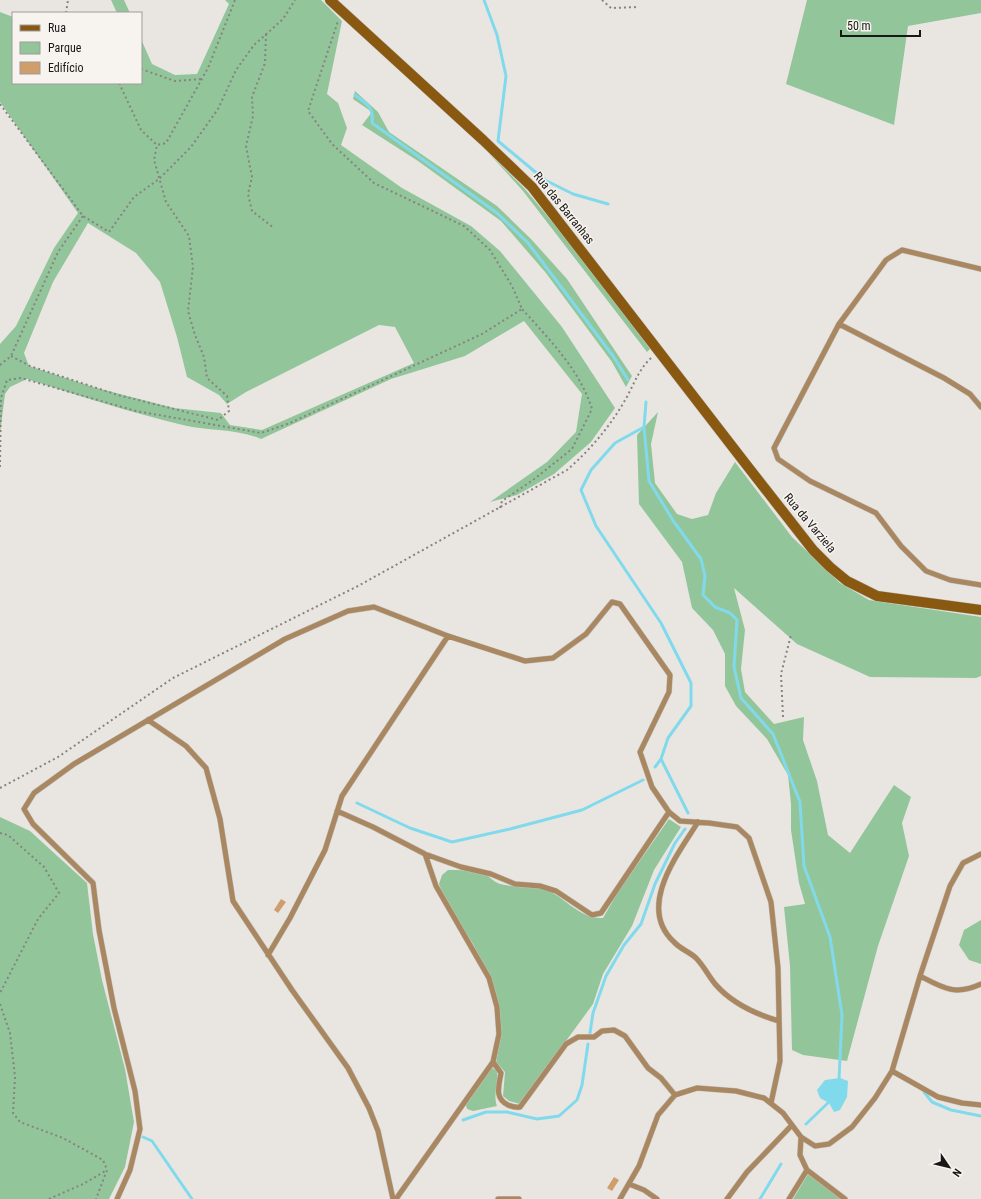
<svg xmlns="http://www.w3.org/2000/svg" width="981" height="1199" font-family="'Roboto Condensed',sans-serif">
	<rect width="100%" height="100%" fill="#e9e6e2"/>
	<path fill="#92c69a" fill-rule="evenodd" d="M111,0h13l6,13h-13z
		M225,0h96l21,21 -15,73 11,9 9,25 -6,17 61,43 69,38 29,25 62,76 53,81 -24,34 -37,32 -37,21 -27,7 57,-40 29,-30 6,-38 -58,-73 -59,35 -74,23 -130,60c-23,-10 -50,-8 -74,-13 -55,-13 -107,-30 -160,-47l-17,8 -5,7 -5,40v-90l16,-18 38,-78 24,-35 -78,-111v-90l13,5v66h128v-44l11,25 23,11 22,-1 32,-70zM88,223l48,30 24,29 17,55 10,40 32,18 8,9 19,-12 133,-67 16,2 19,36 -152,67 -32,-5 -9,-12 -47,-5 -81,-21 -64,-21 -5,-13 29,-71z
		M807,0h174v13l-73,13 -14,99 -108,-41z
		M355,91l23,21 11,20 108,74 34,33 36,40 65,97 -6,11 -14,-25 -66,-89 -45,-52 -83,-60 -56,-36 10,-13 -19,-13z
		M486,150l39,39 63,76 62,84 -3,3 -124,-161z
		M658,412l-7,32 4,39 22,31 15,5 16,-4 8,-22 19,-31 57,75 48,46 29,17 112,17v59l-5,2 -106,-1 -73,-33 -63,-56 11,42 -4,39 4,23 29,32 30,-7 -1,23 14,41 11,54 22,18 44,-68 17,12 -9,26 7,33 -31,90 -31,115 -44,-6 -11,-5 -2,-84 -6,-59 21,-3 -6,-21 -8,-53v-26l-3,-29 -21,-36 -31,-33 -11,-20v-32l-12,-24 -21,-22 -10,-46 -43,-58 -2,-69z
		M0,817l30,14 57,52 6,51 9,46 23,89 9,53 -9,45 -16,32h-109z
		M669,819l12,8 -27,43 -22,56 -29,48 -10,30 -73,100 -11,-3 -6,-5 2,-24 -9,-10 5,-25 -11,-60 -17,-33 -27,-43 -7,-17 3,-9 6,-5c11,0 26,0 37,4 5,3 9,8 15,10 16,4 33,1 49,7 19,9 31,28 54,27l15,-26z
		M981,920v44l-12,-4 -10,-15 5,-15z
		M492,1068l4,2c5,11 -4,22 1,36l-24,5 -6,-2 -1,-4z
		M808,1174l34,25h-49z"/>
	<path fill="#80daec" d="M840,1078l8,3 -1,16 -7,13 -6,2 -5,-9 -9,-5 -3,-8 8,-10z"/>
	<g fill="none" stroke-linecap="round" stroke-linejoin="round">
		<path stroke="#80daec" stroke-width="3" d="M484,0l13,35 9,41 -8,65 47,39 28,14 35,10
			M355,95c12,9 19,12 17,28l125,90 31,30 85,113 15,24
			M646,402l-2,25 5,54 25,41 27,37 4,17 -2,19 12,12 15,6 7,7 -3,47 7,31 32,36 27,68 4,64 26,71 12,78 -3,65
			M644,427l-29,16 -24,27 -10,20 15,36 65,97 30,60v23l-23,32 -7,21 27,54
			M655,767l6,-8
			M357,803l53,25 42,14 58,-13 72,-19 61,-30
			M590,1033l3,-20 13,-37 18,-31 17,-21 14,-40 20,-41 10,-14
			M924,1092l8,10 19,8 30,6
			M463,1120l23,-8h21l30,7 22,-3 18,-16 5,-15 6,-41
			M806,1124l25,-24
			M143,1137l9,4 40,58
			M760,1199l21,-35"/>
	</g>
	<path fill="#cf9e6a" d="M281,899l5,3 -8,11 -4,-3z
		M614,1177l5,3 -7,11 -5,-3z"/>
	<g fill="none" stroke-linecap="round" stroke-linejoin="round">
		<g stroke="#c4c1bd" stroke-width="6">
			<path id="lane" d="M981,269l-79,-19 -16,10 -47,64 -65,124 4,11 32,22 66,32 25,33 25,25 24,9 31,5
				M839,324l105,54 26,16 11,13
				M148,720l38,26 20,22 14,51 13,82 59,89 56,78 21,40 9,23 15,68
				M337,811l36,16 52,27 36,13 30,7 24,10 25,2 16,5 36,24 9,-2 68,-101
				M698,822c-20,32 -62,85 -24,120 6,7 16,10 22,16 8,8 13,19 20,27 17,19 39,29 63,36
				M268,955l22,-37 35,-68 17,-54 106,-160
				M920,976c23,12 35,20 61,8
				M493,1062l8,11c-2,13 -7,25 7,32 5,2 7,3 12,2l46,-63 12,-7h16l8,-6 12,-1 11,6 23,32 13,10 14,17
				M892,1071l46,26 24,6 19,2
				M801,1137l-1,18 7,15 38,29
				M629,1184l15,6 13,9
				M117,1199l13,-29 10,-41 -5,-38 -21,-83 -15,-78 -6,-47 -60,-59 -9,-15 10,-16 40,-29 211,-125 63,-28 26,-4 74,29 77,25 28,-3 33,-24 26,-32 8,2 50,71 -1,17 -29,60 12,35 17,25 11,9 29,2 28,4 12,11 22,64 7,66 2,93 -9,42
				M396,1199l97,-137 6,-28 -2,-27 -8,-29 -53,-92 -11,-32
				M498,1199h21
				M620,1199l19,-33 19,-51 17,-20 22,-7 39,3 28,7 19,15 18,24 14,9 14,-2 23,-17 23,-29 17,-27 28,-95 30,-90 13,-23 18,-9
				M727,1199l20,-27 45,-47
				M789,1199l18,-29"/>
		</g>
		<g stroke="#c4c1bd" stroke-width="11">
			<path id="secondary" d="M330,0l153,140 49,47 213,276 68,87 17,17 17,14 30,15 104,14"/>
		</g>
		<path stroke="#868381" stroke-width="2" stroke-dasharray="2 3" stroke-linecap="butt" d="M602,0l9,8 28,-1
			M66,13l2,-13
			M266,34l-1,29 -13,34 1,19 -7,30 6,31 -4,17 4,17 22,17
			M141,69l34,12 26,-2
			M119,83l22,47 16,15 9,-2 42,-75 27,-68
			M0,104l83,112 26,16 25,-35 25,-18 32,-32 27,-38 18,-39 18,-25 29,-26 12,-19
			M11,356l19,10 88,29 100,25 11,-9 -2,-15 -20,-18 -3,-21 -9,-22 -7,-24 5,-44 -4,-31 -23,-34 -12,-42 3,-15
			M0,365l11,-9 47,-104 25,-36
			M0,467l1,-69 6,-18 14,-2 115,33 125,22 29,-10 192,-89 40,-25 -10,-23 -22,-36 -26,-24 -90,-43 -42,-39 -24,-33 30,-90
			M500,508l2,-7 31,-21 39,-31 20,-40c-12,-39 -43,-70 -70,-100
			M783,717l-2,-43 10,-39
			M0,788l58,-31 115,-79 185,-92 209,-116c23,-20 41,-41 57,-68 9,-15 14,-32 27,-44
			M0,833l8,2 36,32 15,26 -21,26 -38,74
			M0,1004l10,29 5,44 -2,36 7,9 43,16 40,22 4,10 -11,29
			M49,1199l34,-15 24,-14"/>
		<use href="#lane" stroke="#a98761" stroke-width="5"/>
		<use href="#secondary" stroke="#895912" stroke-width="10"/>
	</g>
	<g text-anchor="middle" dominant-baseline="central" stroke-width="3" stroke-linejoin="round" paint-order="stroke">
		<g font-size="12" fill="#1a1817" stroke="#f7f3ef">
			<text transform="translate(564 208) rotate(51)">Rua das Barranhas</text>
			<text transform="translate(810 523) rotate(50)">Rua da Varziela</text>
		</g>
	</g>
	<rect x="12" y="12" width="130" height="72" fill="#f7f3ef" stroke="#9f9b99"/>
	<rect x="20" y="25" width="20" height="6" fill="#895912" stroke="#9f9b99"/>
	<text x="48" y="32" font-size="12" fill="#1a1817">Rua</text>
	<rect x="20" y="42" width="20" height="12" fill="#92c69a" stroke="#9f9b99"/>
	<text x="48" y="52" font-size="12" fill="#1a1817">Parque</text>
	<rect x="20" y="62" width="20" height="12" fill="#cf9e6a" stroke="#9f9b99"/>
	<text x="48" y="72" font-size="12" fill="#1a1817">Edifício</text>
	<g transform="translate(949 1167) rotate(125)" stroke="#f7f3ef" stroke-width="3" paint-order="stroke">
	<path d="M0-3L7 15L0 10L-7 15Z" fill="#1a1817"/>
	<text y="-6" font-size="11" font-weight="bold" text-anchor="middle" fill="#1a1817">N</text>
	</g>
	<path d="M841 30v6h79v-6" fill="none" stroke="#1a1817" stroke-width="2"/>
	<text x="847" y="30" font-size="12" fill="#1a1817" stroke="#f7f3ef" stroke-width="3" paint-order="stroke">50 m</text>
</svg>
